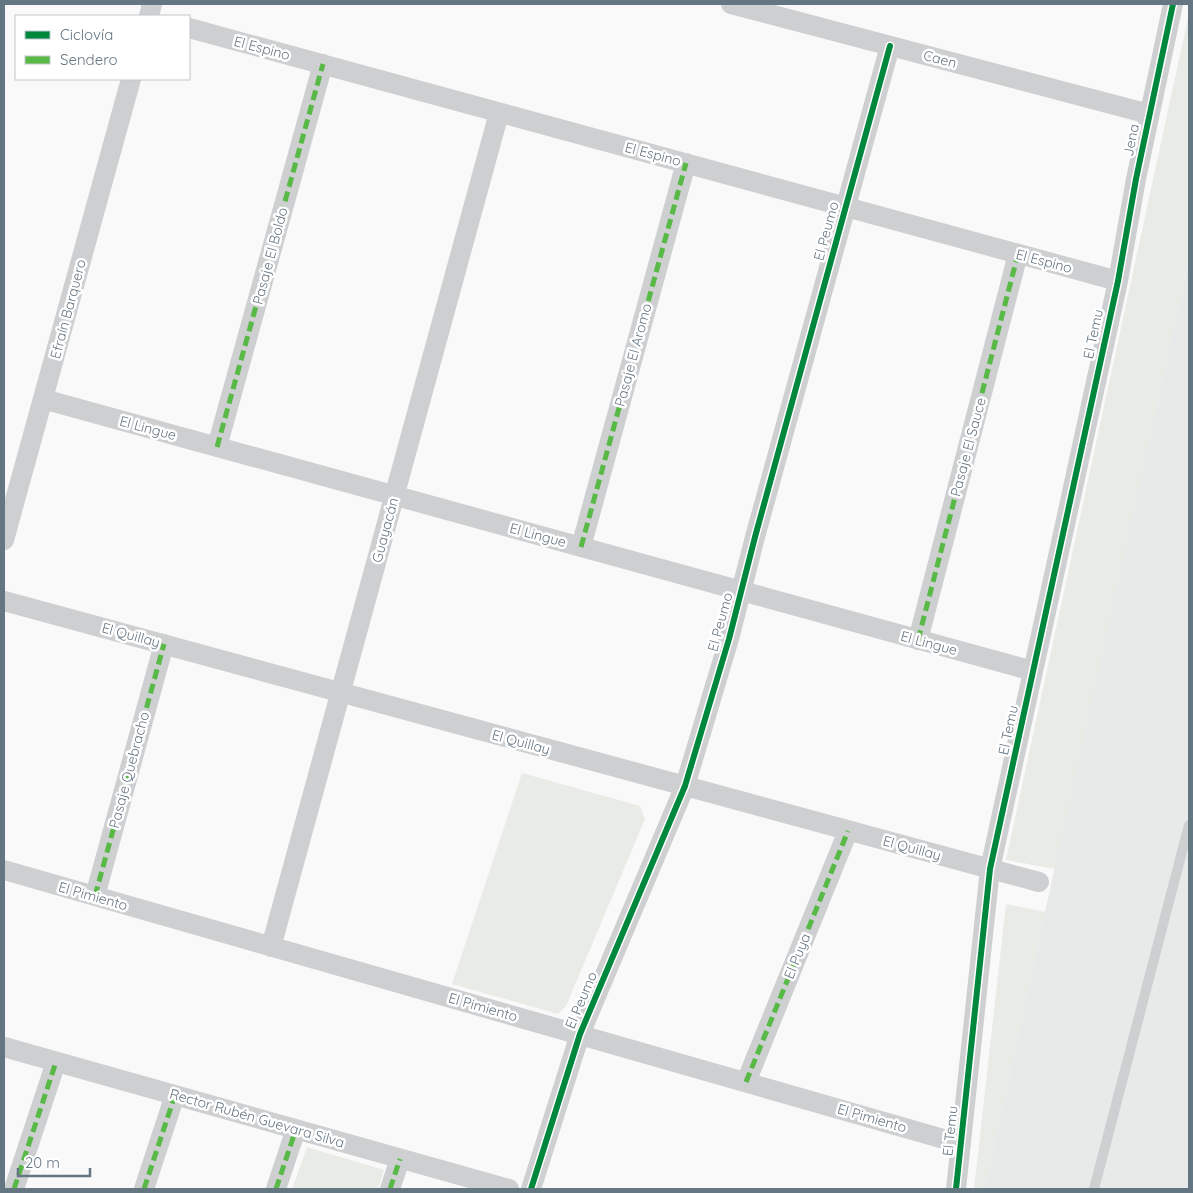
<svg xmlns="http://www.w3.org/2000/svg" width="1193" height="1193" font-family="Quicksand,sans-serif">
	<rect width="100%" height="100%" fill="#f9f9f9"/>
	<path fill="#e8e9e9" d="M1189,258v931h-205l61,-277z"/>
	<path fill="#e8ebe6" d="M1189,13v245l-134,611 -49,-9z
		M522,773l118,33 5,13 -79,187 -8,8 -106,-30z
		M1006,904l39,8 -61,277h-10z
		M307,1147l77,23 -6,19h-86z"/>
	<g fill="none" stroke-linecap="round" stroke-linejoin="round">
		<path stroke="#cecfd0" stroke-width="10" d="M1094,1189l95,-364"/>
		<path stroke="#cecfd0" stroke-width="20" d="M731,4l418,110
			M149,16l3,-12
			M189,28l929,253
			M43,399l990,272
			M217,447l106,-383
			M4,540l127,-461
			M581,547l105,-384
			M4,601l1035,281
			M918,640l100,-386
			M4,870l957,274
			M95,896l69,-252
			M271,947l228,-834
			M4,1047l505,142
			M746,1082l102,-251
			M14,1189l42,-127
			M144,1189l31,-94
			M276,1189l20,-60
			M390,1189l10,-30
			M531,1189l49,-155 105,-248 44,-147 26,-102 135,-491
			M956,1189l34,-320 128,-588 18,-102 37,-175"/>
		<path stroke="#58b947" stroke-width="5" stroke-dasharray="10 5" stroke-linecap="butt" d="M217,447l106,-383
			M581,547l105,-384
			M918,640l100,-386
			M95,896l69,-252
			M746,1082l102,-251
			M14,1189l42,-127
			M144,1189l31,-94
			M276,1189l20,-60
			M390,1189l10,-30"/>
		<g stroke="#fff" stroke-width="9">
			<path id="cycleway" d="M531,1189l49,-155 105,-248 44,-147 26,-102 135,-491
				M956,1189l34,-320 128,-588 18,-102 37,-175"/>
		</g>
		<use href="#cycleway" stroke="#00873e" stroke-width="6"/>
	</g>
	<g text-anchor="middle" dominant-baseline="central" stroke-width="5" stroke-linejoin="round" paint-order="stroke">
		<g font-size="14" fill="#657683" stroke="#fff">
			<text transform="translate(262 48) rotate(15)">El Espino</text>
			<text transform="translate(940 59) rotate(15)">Caen</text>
			<text transform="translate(1131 140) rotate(-79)">Jena</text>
			<text transform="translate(653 154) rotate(15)">El Espino</text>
			<text transform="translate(826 231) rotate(-75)">El Peumo</text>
			<text transform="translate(270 256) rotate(-75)">Pasaje El Boldo</text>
			<text transform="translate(1044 261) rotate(15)">El Espino</text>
			<text transform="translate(68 309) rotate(-75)">Efraín Barquero</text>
			<text transform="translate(1093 334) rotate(-78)">El Temu</text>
			<text transform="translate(633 355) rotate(-75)">Pasaje El Aromo</text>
			<text transform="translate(148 428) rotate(15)">El Lingue</text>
			<text transform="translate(968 447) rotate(-75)">Pasaje El Sauce</text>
			<text transform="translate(385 530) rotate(-75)">Guayacán</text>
			<text transform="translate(538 535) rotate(15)">El Lingue</text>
			<text transform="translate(720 622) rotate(-75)">El Peumo</text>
			<text transform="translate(131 635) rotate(15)">El Quillay</text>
			<text transform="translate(929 643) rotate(15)">El Lingue</text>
			<text transform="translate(1008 730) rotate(-78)">El Temu</text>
			<text transform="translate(521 742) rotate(15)">El Quillay</text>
			<text transform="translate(129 770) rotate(-75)">Pasaje Quebracho</text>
			<text transform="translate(912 848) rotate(15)">El Quillay</text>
			<text transform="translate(93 896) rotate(16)">El Pimiento</text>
			<text transform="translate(797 956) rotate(-68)">El Puya</text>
			<text transform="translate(581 1000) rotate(-67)">El Peumo</text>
			<text transform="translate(483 1007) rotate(16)">El Pimiento</text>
			<text transform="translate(257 1118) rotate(16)">Rector Rubén Guevara Silva</text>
			<text transform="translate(872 1118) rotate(16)">El Pimiento</text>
			<text transform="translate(950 1131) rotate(-84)">El Temu</text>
		</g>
	</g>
	<rect width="1193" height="1193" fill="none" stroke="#657683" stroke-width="10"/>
	<rect x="15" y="15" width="175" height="65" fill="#ffffff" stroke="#c1c8cd"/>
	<rect x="25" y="31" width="25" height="8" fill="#00873e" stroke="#c1c8cd"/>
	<text x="60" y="40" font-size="15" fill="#657683">Ciclovía</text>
	<rect x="25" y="56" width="25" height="8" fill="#58b947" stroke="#c1c8cd"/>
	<text x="60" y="65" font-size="15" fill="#657683">Sendero</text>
	<path d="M18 1168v8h72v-8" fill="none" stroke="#657683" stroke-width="2.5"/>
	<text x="25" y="1168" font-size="15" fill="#657683" stroke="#ffffff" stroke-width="4" paint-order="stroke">20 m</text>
</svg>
